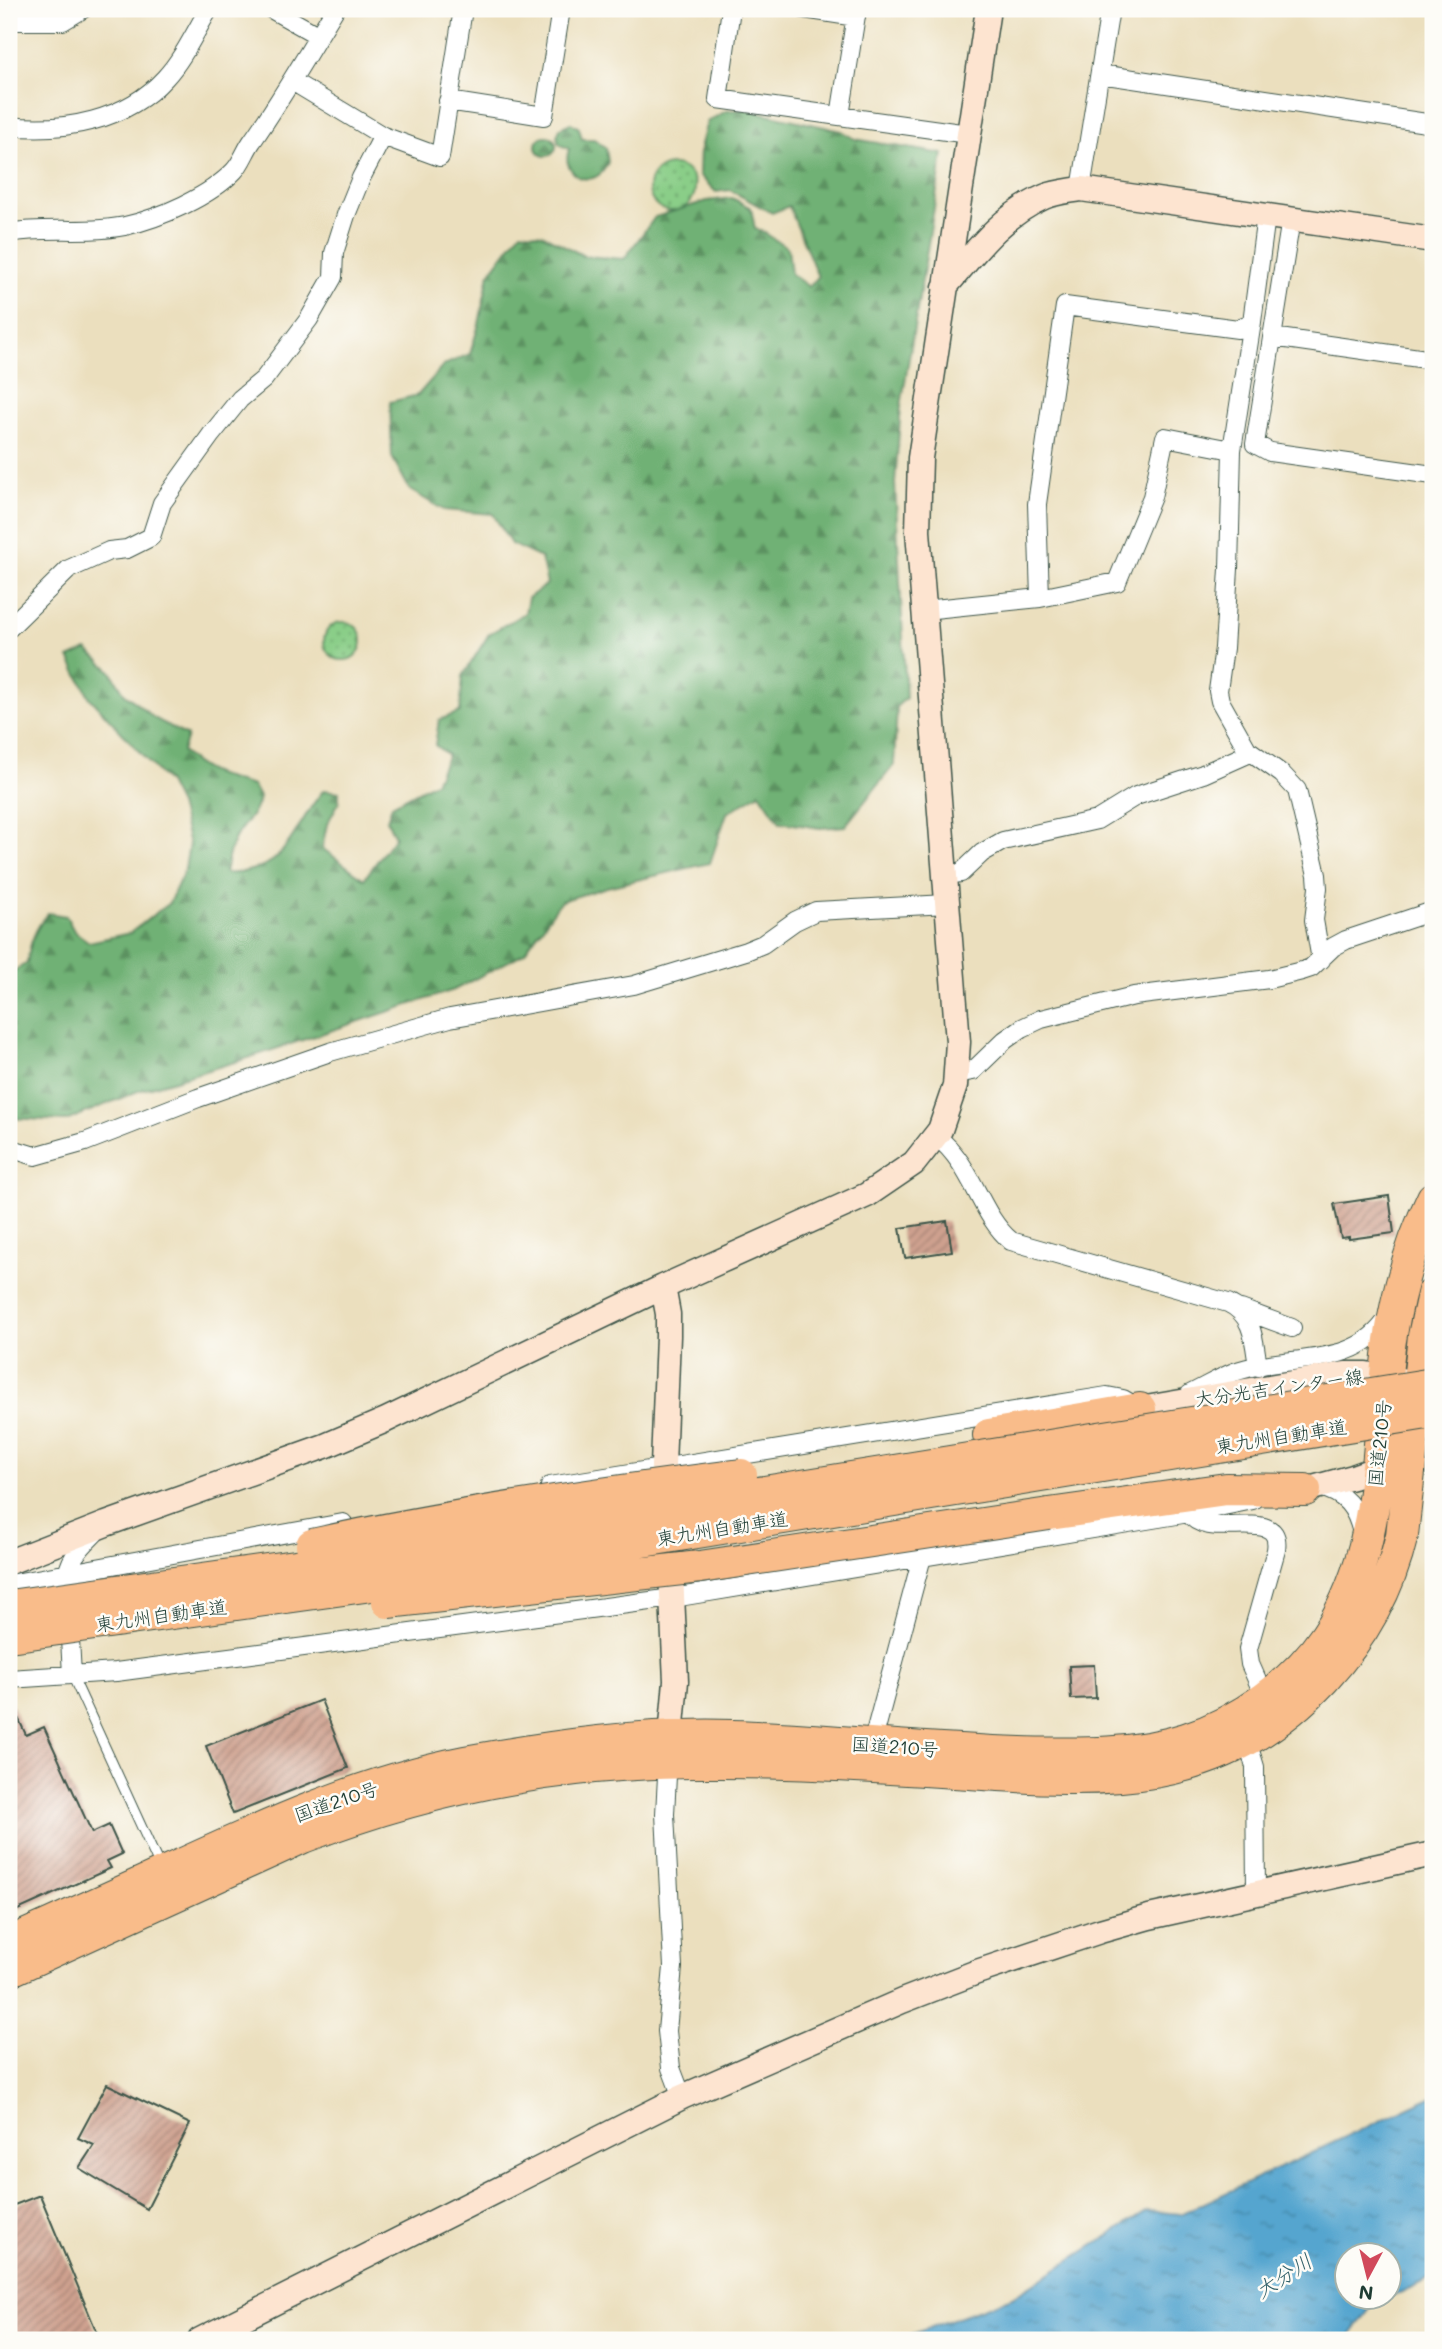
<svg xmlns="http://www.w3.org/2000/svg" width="1442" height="2349" font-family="Mali,'Klee One',sans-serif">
	<defs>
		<pattern id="grass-dots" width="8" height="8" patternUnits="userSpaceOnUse" patternTransform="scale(1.75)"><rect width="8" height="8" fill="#8ace88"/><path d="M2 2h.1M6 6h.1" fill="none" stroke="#70a870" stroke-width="1.8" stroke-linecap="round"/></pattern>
		<pattern id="forest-firs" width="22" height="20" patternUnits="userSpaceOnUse" patternTransform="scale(1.75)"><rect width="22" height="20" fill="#6fb174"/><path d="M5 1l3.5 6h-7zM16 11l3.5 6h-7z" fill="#5b9160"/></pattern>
		<pattern id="water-ripples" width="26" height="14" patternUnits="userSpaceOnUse" patternTransform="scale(1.75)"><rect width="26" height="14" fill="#54a5cf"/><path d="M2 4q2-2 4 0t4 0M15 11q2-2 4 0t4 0" fill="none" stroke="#4588a9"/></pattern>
		<pattern id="building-hatch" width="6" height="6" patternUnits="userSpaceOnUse" patternTransform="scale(1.75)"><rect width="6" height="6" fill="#cfa18f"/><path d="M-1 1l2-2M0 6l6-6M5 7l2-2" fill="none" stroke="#a78476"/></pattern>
	</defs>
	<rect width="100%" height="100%" fill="#fdfcf7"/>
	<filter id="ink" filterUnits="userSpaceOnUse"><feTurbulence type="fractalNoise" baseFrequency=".0143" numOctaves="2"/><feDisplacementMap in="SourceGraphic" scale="14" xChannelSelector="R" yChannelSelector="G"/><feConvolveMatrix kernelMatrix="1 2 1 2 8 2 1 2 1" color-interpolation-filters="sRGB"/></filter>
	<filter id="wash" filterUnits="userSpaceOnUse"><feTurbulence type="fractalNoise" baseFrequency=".00686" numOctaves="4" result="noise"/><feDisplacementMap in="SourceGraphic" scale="28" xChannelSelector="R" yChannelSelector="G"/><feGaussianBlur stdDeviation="1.57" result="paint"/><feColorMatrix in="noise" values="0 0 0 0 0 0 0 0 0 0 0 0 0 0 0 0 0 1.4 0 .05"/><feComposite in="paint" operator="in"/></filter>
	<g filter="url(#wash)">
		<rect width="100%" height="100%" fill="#ebdfbe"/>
		<path fill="url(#grass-dots)" stroke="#54865e" stroke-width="2" d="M649 188a23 23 0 1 1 46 0a23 23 0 1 1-46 0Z
			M324 641a19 19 0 1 1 38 0a19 19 0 1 1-38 0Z"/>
		<path fill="url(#forest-firs)" stroke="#477754" stroke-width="2" d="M745,109l97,22 13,8 88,15 -42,252 -6,77 11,215 -9,8 -3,59 -49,61 -25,2 -40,-6 -20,-29 -33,20 -17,50 -103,24 -46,14 -37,52 -70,37 -209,69 -107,32 -72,30 -57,-3v-144l18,-11c3,-21 8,-34 21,-50l18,3 8,15 15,11 41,-9 39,-30 16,-34 4,-25 -10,-39 -11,-22 -78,-85 -21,-40 18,-8 23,20 14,23 30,25 33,18 -5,16c25,23 40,25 71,34l6,11c-2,14 -8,18 -16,29 -12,14 -15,30 -18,47 14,2 42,-6 52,-16 18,-18 29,-47 47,-67l15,2v10l-12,22 -5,24 42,31 31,-42 -8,-17 5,-15 43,-23 13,-27 -13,-10 4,-25 21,-8 3,-36 26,-42 36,-21 3,-15 19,-14 -6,-26 -30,-14 -18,-30 -49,-4 -34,-20 -18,-33 -2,-55 28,-7 26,-30 26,-11 9,-30 10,-50 32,-43 21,3 42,22 40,3 31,-42 52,-16 25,-3 19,10 4,21 8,3 25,16 3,26 18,13 9,-10 -29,-71 -17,7 -42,-23 -14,2 -17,-17 1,-27 7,-26 19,-11z
			M571,123l8,5 3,11h12l12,9 2,14c-6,14 -15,20 -30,15 -10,-8 -13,-16 -9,-28l-10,-5 -2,-8 3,-8z
			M536 146a10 10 0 1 1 20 0a10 10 0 1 1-20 0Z"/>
		<path fill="url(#water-ripples)" stroke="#3a7182" stroke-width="2" fill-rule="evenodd" d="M1433,2096v181l-61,29 -25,34h-450l115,-43 136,-86 33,3zM1348,2254h42v42h-42z"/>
		<g id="blocks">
			<path fill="url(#building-hatch)" d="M1389,1196l5,37 -45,6v-2l-8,1 -7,-34z
				M947,1221l5,30 -47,7 -5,-30z
				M1094,1665l2,33 -25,1 -2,-33z
				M9,1698l17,37 18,-8 48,106 17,-8 13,29 -15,7 4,7 -102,46z
				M321,1700l27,68 -115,46 -27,-68z
				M107,2084l83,40 -43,85 -68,-41 15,-23 -16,-7z
				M40,2195l60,145h-91v-133z"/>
		</g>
	</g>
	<g filter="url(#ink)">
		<use href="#blocks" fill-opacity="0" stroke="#3e5549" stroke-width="2"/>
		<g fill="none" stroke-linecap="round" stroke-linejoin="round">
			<g stroke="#3e5549" stroke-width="11">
				<path id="lane" d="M72,1675l88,192"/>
			</g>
			<g stroke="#3e5549" stroke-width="20">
				<path id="street" d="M271,9l48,27
					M731,9l-13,90 250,35
					M804,9l52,8
					M9,21h54l20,-12
					M1100,74l333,50
					M292,81l91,55 57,21 23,-148
					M448,101l96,15 17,-107
					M840,116l17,-107
					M9,126c55,6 117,-5 156,-48 18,-19 30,-46 44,-69
					M1081,189l29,-180
					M1291,219l-36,225 15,8 163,23
					M9,233c38,-7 77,1 116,-7 35,-8 84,-29 109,-55 8,-8 12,-22 19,-31 30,-43 55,-87 82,-131
					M1252,322l-20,128 -3,119 -5,79 -6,43 2,10 27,48 35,25 15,16 20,85 1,13 -4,32 7,40
					M1272,337l161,23
					M1040,598l-3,-94 28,-198 173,23 14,-7 14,-106
					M924,610l116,-12 77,-16 35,-85 13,-60 67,13
					M9,628l60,-59 40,-18 18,-2 24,-12 11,-34 49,-68 29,-36 24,-20 45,-60 24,-42 1,-24 12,-38 15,-37 22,-42
					M945,875l16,-2 21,-20 21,-12 94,-21 39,-24 67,-22 47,-21
					M956,1074l17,-3 32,-31 17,-12 19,-9 93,-23 135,-17 33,-8 9,-3 22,-21 13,-7 87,-29
					M936,1136c38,30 43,78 75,105l217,62c26,12 26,38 30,64
					M9,1148l26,8 50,-14 113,-44 132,-46 120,-34 184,-33 112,-34 17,-7 32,-23 21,-10 131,-7
					M1241,1309l51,19
					M1190,1394c15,-7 29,-16 44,-22 53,-19 122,-1 155,-56
					M550,1486l557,-90 16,3 12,7
					M1319,1487c26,6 38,21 43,47
					M1189,1513c19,31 94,-10 87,37l-28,99 2,15 15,34
					M67,1583c-1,-22 14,-36 28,-50
					M9,1584l334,-61
					M69,1621l3,54
					M9,1679l107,-7 557,-74 516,-85 64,-13
					M1247,1741l8,26 1,125
					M872,1744l50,-187
					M668,1757l-3,57 8,153 -6,64 4,37 11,29"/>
			</g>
			<g stroke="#3e5549" stroke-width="27">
				<path id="secondary" d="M945,287c30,-35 56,-71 99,-90 11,-5 26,-6 37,-8l352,51
					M663,1287l5,27v22l-5,130 3,36
					M1140,1409l205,-35h21l35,6
					M1305,1490l48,-13 39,-14
					M670,1552l6,129 -5,55
					M9,1562l97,-38 219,-78 61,-26 277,-133 204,-92 47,-32 26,-33 15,-44 3,-44 -40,-511 2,-73 68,-449
					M200,2340l482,-243 220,-96 75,-29 123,-41 49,-14 284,-63"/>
			</g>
			<g stroke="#3e5549" stroke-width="34">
				<path id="highway" d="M989,1435l151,-26
					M1049,1514l177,-25 79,1
					M9,1943c51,-23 101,-45 152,-69 98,-45 197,-91 304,-112 88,-16 179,-29 268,-26 96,3 191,14 287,17 55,1 114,3 166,-14 54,-17 108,-56 140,-103 59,-87 50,-197 64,-296 8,-50 21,-97 43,-142
					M9,1971l294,-134c126,-49 261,-75 397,-75 79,-1 160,4 240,9 147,10 272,27 384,-92 39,-42 65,-88 78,-144l22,-199 9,-42"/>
			</g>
			<use href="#lane" stroke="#fff" stroke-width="9"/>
			<use href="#street" stroke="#fff" stroke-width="18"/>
			<use href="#secondary" stroke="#fde4d0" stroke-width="24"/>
			<use href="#highway" stroke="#f9bc8a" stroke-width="32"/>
			<g stroke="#3e5549" stroke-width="34" stroke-linecap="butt">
				<path id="highway-bridge" d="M312,1545c141,-31 286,-52 429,-70
					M388,1602l312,-35 349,-53
					M9,1606l366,-51 1058,-171
					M9,1636l370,-52 1054,-172"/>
			</g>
			<use href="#highway-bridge" stroke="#f9bc8a" stroke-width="32"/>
		</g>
	</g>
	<g text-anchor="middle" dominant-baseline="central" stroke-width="5" stroke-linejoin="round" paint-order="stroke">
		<g font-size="19" fill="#1f3d34" stroke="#fdfcf7">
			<text transform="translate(1279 1387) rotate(-8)">大分光吉インター線</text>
			<text transform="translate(1281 1436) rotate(-9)">東九州自動車道</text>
			<text transform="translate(1379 1443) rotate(-84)">国道210号</text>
			<text transform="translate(722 1528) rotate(-9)">東九州自動車道</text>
			<text transform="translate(161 1615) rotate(-8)">東九州自動車道</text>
			<text transform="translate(895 1746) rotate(4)">国道210号</text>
			<text transform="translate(336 1801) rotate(-19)">国道210号</text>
		</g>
		<g font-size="21" font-style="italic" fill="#32616a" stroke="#fdfcf7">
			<text transform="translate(1283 2275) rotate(-33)">大分川</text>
		</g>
	</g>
	<rect width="1442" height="2349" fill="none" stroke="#fdfcf7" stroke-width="35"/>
	<g transform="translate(1368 2276) rotate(187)"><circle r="33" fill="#fdfcf7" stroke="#a4b0a9" stroke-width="2"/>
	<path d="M0-5L12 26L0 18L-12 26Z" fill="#d1495b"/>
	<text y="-10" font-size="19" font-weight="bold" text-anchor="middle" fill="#1f3d34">N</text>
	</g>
</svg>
